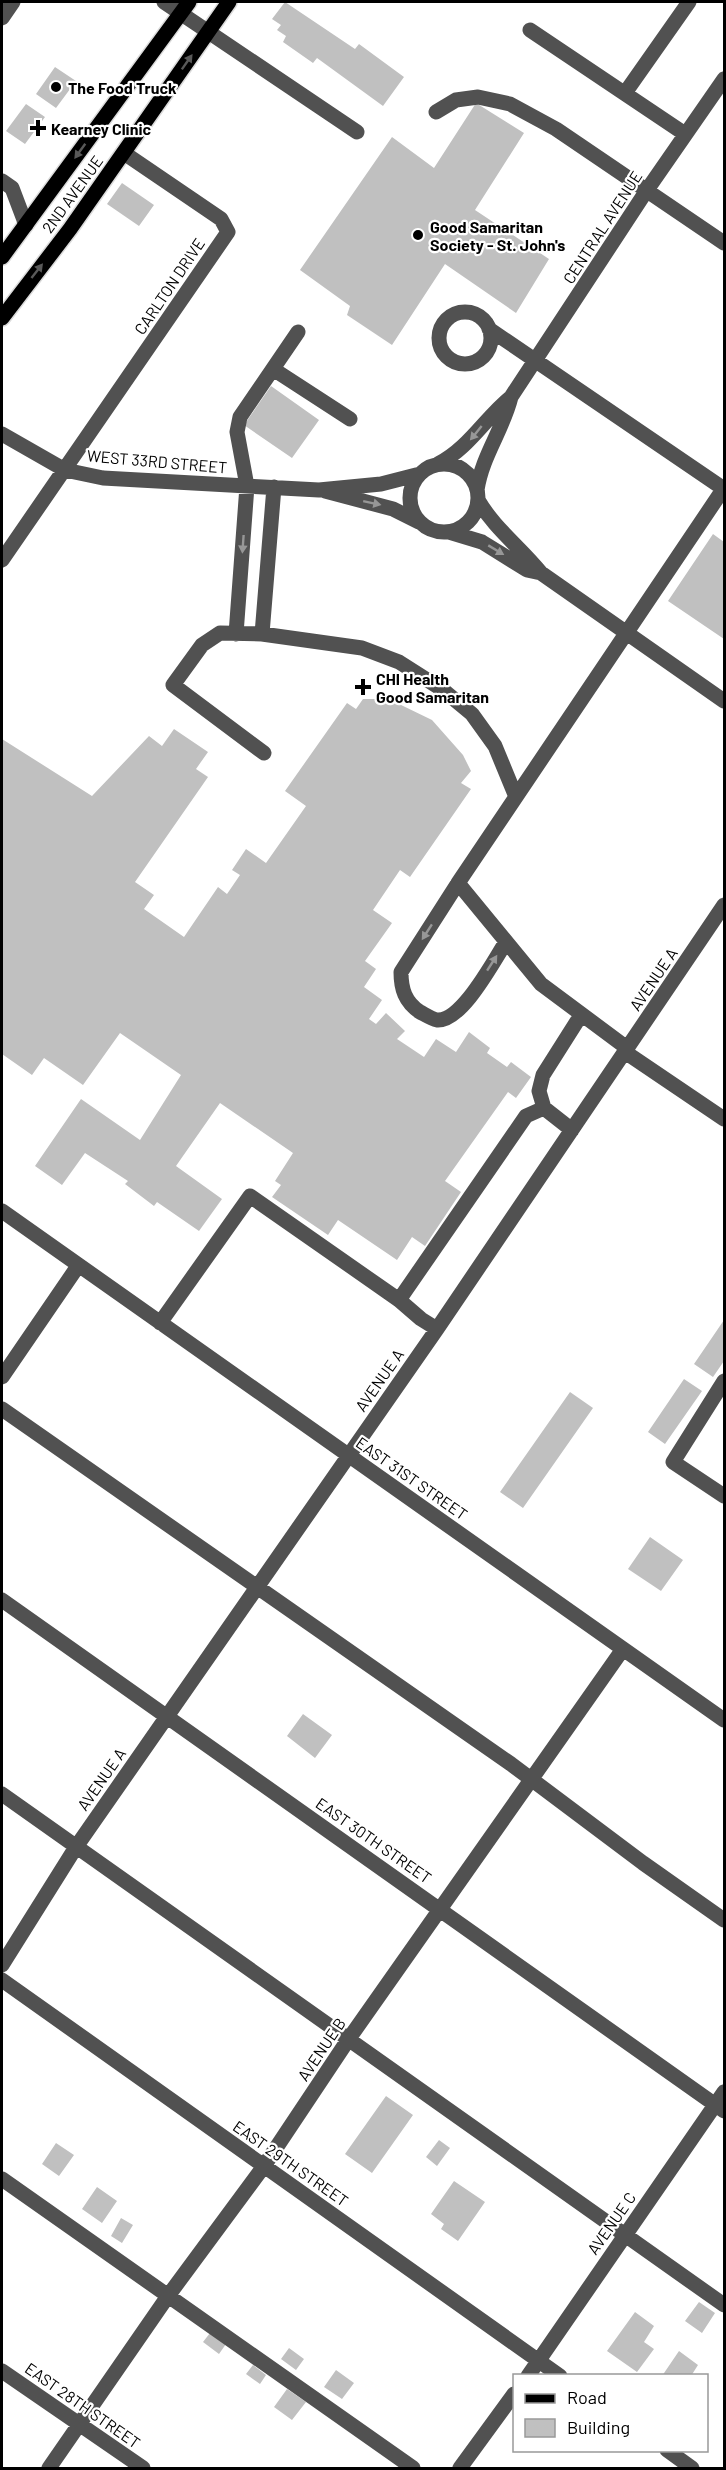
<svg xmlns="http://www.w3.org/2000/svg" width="726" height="2470" font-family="Barlow,sans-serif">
	<rect width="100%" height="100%" fill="#fff"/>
	<path fill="#c0c0c0" d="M285,2l70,47 4,-5 45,33 -21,29 -66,-48 -4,5 -30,-21 3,-6 -9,-6 4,-5 -9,-6z
		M55,67l21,14 -20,27 -20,-14z
		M476,103l48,30 -49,77 74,49 -33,54 -71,-49 -53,81 -45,-30 3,-9 -50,-36 92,-133 42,31z
		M26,104l19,13 -20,27 -19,-13z
		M122,183l32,22 -15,21 -32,-22z
		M271,386l48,34 -27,38 -48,-33z
		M713,534l11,8v97l-56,-38z
		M363,699h15l21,5 33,16 31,35 8,16 -10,12 10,6 -61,88 -10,-7 -27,40 19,13 -27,38 11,8 -12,18 18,13 -13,19 7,5 10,-11 19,18 -8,8 27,18 12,-18 20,13 13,-20 21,16 -3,5 20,14 4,-5 20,15 -15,21 -8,-6 -63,89 16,11 -36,54 -13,-9 -15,23 -59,-40 -10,15 -56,-38 9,-12 -6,-4 18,-28 -73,-50 -44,63 46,33 -23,32 -42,-29 -3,4 -29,-22 3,-3 -43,-28 -23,32 -27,-19 46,-67 59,41 41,-65 -61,-42 -37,52 -39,-27 -12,17 -30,-21v-315l90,57 57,-60 13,10 12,-17 34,23 -12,17 12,8 -73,105 19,13 -10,14 40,28 34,-50 9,7 13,-19 -8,-5 14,-21 20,14 40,-57 -21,-15 62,-88 9,6z
		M724,1320v41l-11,16 -19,-13z
		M684,1379l18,12 -37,53 -17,-12z
		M570,1392l23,16 -70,100 -23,-16z
		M650,1537l33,23 -22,31 -33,-22z
		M303,1714l29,21 -17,23 -28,-22z
		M386,2096l27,19 -41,58 -27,-19z
		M439,2140l11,8 -13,18 -11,-9z
		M56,2143l18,12 -15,21 -17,-12z
		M454,2181l31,21 -27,39 -17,-12 3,-5 -13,-10z
		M97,2187l20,14 -15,22 -20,-14z
		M121,2218l12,7 -11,18 -11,-7z
		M699,2302l16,11 -13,20 -17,-12z
		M635,2312l19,14 -10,16 10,7 -17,23 -30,-21z
		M210,2333l16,11 -7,10 -16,-12z
		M289,2348l15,11 -8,11 -15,-11z
		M679,2351l19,14 -7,11h-29z
		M253,2365l13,10 -6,9 -14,-10z
		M336,2370l18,13 -12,16 -18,-12z
		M287,2389l19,13 -14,18 -18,-13z"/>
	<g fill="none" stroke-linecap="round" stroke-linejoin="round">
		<g stroke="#dbdbdb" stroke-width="18">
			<path id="major" d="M2,257l187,-255
				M2,318l68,-89 159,-227"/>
		</g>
		<path stroke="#515151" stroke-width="15" d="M164,2l193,130
			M2,18l11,-16
			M530,30l155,104
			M625,93l64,-91
			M436,112l20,-12 22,-3 32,7 46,25 168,114
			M2,181l10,7 14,37
			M439 338a26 26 0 1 1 52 0a26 26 0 1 1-52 0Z
			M489,329l235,160
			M273,369l77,50
			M2,434l63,36 38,8 216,12 62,-6 39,-10
			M438,464c31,-16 47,-46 73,-67l136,-207 77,-111
			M410 498a34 34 0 1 1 68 0a34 34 0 1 1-68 0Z
			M477,490c5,-34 26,-60 34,-93
			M325,491l68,18 26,13
			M478,500c16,28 43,48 63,73l183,128
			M449,532l33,10 45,28 14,3
			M2,560l226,-328 -7,-13 -97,-66
			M236,634l11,-148 -10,-54 3,-15 58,-85
			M262,634l12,-147
			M264,753l-91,-68 29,-40 18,-12 42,1 100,14 37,14 44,28 29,24 23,32 21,51
			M458,883l83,101 86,64
			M506,942c-12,18 -44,80 -69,78 -5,-1 -13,-6 -17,-8 -15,-10 -19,-23 -19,-40l57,-89 266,-395
			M625,1052l99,67
			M544,1108l-5,-17 4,-16 38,-60
			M2,1211l722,509
			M160,1323l90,-127 149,104
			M437,1329l-16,-10 -22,-19 127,-184 18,-8 28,22
			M2,1377l76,-111
			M724,1381l-51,81 51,34
			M2,1409l509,355 132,99 81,57
			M2,1600l722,511
			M2,1794l722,511
			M2,1965l74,-118 361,-518 287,-424
			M2,1980l558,396
			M2,2179l411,289
			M2,2371l141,97
			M528,2376l196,-284
			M667,2450l25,18
			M49,2468l119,-172 96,-130 84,-126 275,-391
			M460,2468l54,-74"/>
		<use href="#major" stroke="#000" stroke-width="15"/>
	</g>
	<defs><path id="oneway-solid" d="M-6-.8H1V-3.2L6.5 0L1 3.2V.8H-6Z" transform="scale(1.5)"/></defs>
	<g fill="#595959">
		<use href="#oneway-solid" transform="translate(187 62) rotate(-55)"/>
		<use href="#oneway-solid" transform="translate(80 151) rotate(126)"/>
		<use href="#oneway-solid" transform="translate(37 271) rotate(-52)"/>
	</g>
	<g fill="#979797">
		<use href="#oneway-solid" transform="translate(476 433) rotate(129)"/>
		<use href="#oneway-solid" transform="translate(372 503) rotate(12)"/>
		<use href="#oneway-solid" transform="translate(243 544) rotate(94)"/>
		<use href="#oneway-solid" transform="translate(496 550) rotate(31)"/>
		<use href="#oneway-solid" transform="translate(427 932) rotate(123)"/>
		<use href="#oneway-solid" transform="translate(492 963) rotate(-57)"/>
	</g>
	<g fill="#000" stroke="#fff" stroke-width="2">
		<circle cx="56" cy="87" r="6"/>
		<path d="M35 119h6v6h6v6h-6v6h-6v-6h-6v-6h6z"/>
		<circle cx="418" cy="235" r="6"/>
		<path d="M360 678h6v6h6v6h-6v6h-6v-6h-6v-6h6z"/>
	</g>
	<g text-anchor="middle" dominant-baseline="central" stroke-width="4.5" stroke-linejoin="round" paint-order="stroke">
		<g font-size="16" font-weight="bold" fill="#000" stroke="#fff" text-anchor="start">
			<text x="68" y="87">The Food Truck</text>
			<text x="51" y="128">Kearney Clinic</text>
			<text x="430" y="226">Good Samaritan<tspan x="430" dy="18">Society - St. John's</tspan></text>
			<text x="376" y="678">CHI Health<tspan x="376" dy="18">Good Samaritan</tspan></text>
		</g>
		<g font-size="16" fill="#000" stroke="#fff">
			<text transform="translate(72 194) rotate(-54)">2ND AVENUE</text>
			<text transform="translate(602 227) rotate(-57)">CENTRAL AVENUE</text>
			<text transform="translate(169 286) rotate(-56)">CARLTON DRIVE</text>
			<text transform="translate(157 461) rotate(5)">WEST 33RD STREET</text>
			<text transform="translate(653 979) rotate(-56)">AVENUE A</text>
			<text transform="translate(379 1380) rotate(-55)">AVENUE A</text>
			<text transform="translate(412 1478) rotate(35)">EAST 31ST STREET</text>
			<text transform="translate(101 1779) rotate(-55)">AVENUE A</text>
			<text transform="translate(374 1840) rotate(35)">EAST 30TH STREET</text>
			<text transform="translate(321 2049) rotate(-56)">AVENUE B</text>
			<text transform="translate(291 2163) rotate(35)">EAST 29TH STREET</text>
			<text transform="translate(611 2223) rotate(-55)">AVENUE C</text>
			<text transform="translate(83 2405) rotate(35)">EAST 28TH STREET</text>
		</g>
	</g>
	<rect width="726" height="2470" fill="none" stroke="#000000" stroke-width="6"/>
	<rect x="513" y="2374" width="195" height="78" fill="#ffffff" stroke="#999999" stroke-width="1.5"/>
	<rect x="525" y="2394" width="30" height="9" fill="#000000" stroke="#999999" stroke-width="1.5"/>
	<text x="567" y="2404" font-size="18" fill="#000000">Road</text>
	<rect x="525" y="2419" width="30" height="18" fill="#c0c0c0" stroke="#999999" stroke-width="1.5"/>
	<text x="567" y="2434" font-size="18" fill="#000000">Building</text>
</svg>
